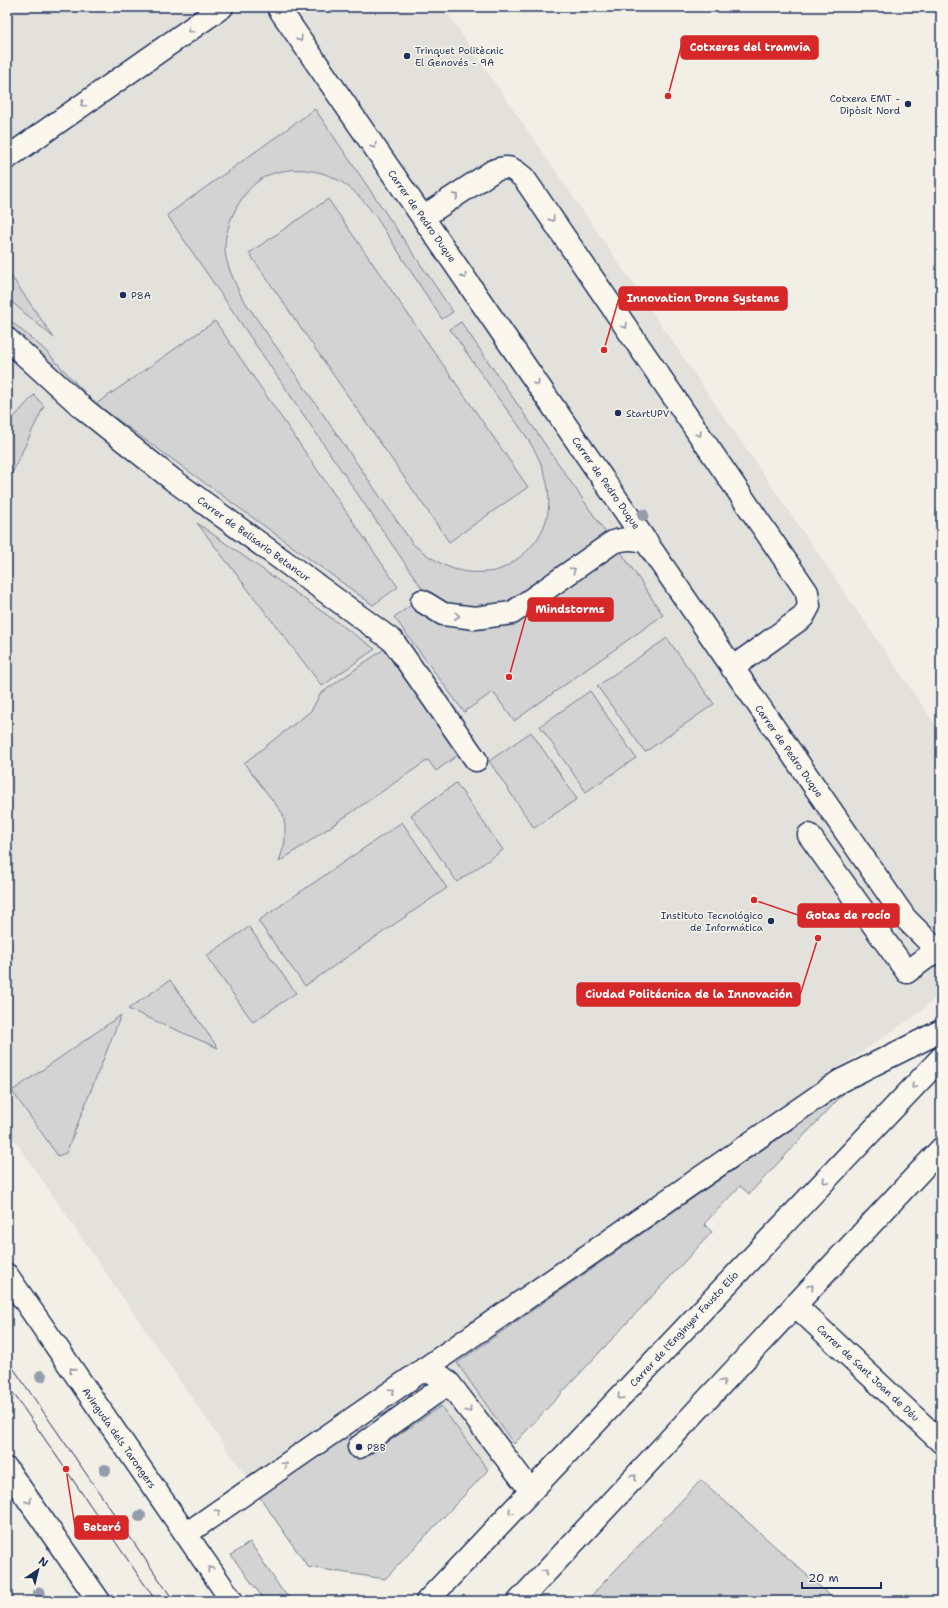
<svg xmlns="http://www.w3.org/2000/svg" width="948" height="1608" font-family="'Shantell Sans',sans-serif">
	<rect width="100%" height="100%" fill="#f2efe6"/>
	<filter id="ink" filterUnits="userSpaceOnUse"><feTurbulence type="fractalNoise" baseFrequency=".025" numOctaves="2"/><feDisplacementMap in="SourceGraphic" scale="8" xChannelSelector="R" yChannelSelector="G"/><feConvolveMatrix kernelMatrix="1 2 1 2 8 2 1 2 1" color-interpolation-filters="sRGB"/></filter>
	<g filter="url(#ink)">
		<path fill="#e2e1dc" d="M7,7h436l498,726v258l-18,19 -89,61 12,20 -97,103 -9,-8 -36,38 8,8 -327,347 -77,-12 -301,-438z"/>
		<path fill="#d2d3d2" stroke="#768198" d="M315,109l138,203 -11,7c-15,-23 -30,-45 -44,-68 -18,-27 -32,-55 -60,-71 -19,-11 -44,-13 -64,-7 -29,8 -50,50 -49,77 1,16 10,32 16,46l172,248c22,18 42,31 71,28 6,0 12,-1 17,-3 55,-28 59,-76 30,-125 -9,-15 -20,-29 -30,-42 -17,-24 -34,-49 -51,-73l11,-7 145,211 -89,62 -17,10 -24,3 -26,-2 -20,-6 -263,-385z
			M328,199l200,288 -79,55 -200,-289z
			M7,270l47,68 -47,-40z
			M7,318l37,31 46,49 -83,-72z
			M215,321l183,266 -25,18 -277,-201z
			M34,395l10,11 -37,78v-59z
			M197,523l178,126 -53,37z
			M619,549l44,66 -149,106 -21,-29 -29,20 -70,-95 19,-13 68,24z
			M667,638l47,66 -69,48 -48,-66z
			M384,649l74,106 -22,16 -8,-11 -149,102 6,-20v-16l-2,-12 -39,-51 67,-52 9,-17z
			M590,691l46,67 -50,34 -46,-66z
			M531,732l46,67 -43,29 -45,-67z
			M456,783l47,67 -46,32 -46,-67z
			M402,822l45,66 -142,98 -47,-65z
			M249,927l47,66 -43,29 -47,-66z
			M170,980l48,68 -90,-39z
			M121,1015l-55,138 -8,3 -46,-65z
			M846,1091l-97,103 -9,-8 -36,38 8,8 -198,212 -57,-81z
			M441,1406l47,64 -103,109 -77,-12 -49,-71 83,-59 2,2 6,-4 16,22z
			M701,1480l135,121h-250z
			M250,1542l31,47 12,12h-28l-34,-46z"/>
		<g fill="none" stroke-linecap="round" stroke-linejoin="round">
			<g stroke="#1b2f5e" stroke-width="25">
				<path id="minor" d="M278,7l627,911 36,36
					M7,158l215,-151
					M423,217l70,-46c16,-6 19,-3 31,7l283,414 2,14 -6,11 -71,51
					M7,339l77,70 89,71 220,161 83,119
					M422,601l21,13 32,4 37,-5 101,-71c13,-4 21,-4 34,0
					M809,835l98,137 30,-22
					M795,1305l146,137
					M420,1372c12,0 19,1 29,11l82,108
					M359,1447l90,-64
					M186,1534l654,-453 101,-50"/>
			</g>
			<g stroke="#1b2f5e" stroke-width="25">
				<path id="major" d="M7,1275l225,326
					M7,1469l92,132
					M427,1601l514,-543
					M519,1601l422,-452"/>
			</g>
			<use href="#minor" stroke="#fbf7ec" stroke-width="22"/>
			<use href="#major" stroke="#fbf7ec" stroke-width="22"/>
			<path stroke="#1b2f5e" stroke-width="1" d="M7,1359l167,242
				M7,1384l149,217"/>
		</g>
		<g fill="#959cab">
			<circle cx="643" cy="515" r="6"/>
			<circle cx="41" cy="1376" r="6"/>
			<circle cx="105" cy="1470" r="6"/>
			<circle cx="140" cy="1516" r="6"/>
			<circle cx="39" cy="1593" r="6"/>
		</g>
		<defs><path id="oneway-chevron" d="M-2-3.5L2.5 0L-2 3.5" fill="none" stroke-width="1.6" stroke-linecap="round" stroke-linejoin="round"/></defs>
		<g stroke="#8b93a5">
			<use href="#oneway-chevron" transform="translate(190 30) rotate(145)"/>
			<use href="#oneway-chevron" transform="translate(300 39) rotate(55)"/>
			<use href="#oneway-chevron" transform="translate(83 104) rotate(145)"/>
			<use href="#oneway-chevron" transform="translate(374 146) rotate(55)"/>
			<use href="#oneway-chevron" transform="translate(456 196) rotate(-33)"/>
			<use href="#oneway-chevron" transform="translate(552 219) rotate(56)"/>
			<use href="#oneway-chevron" transform="translate(464 276) rotate(55)"/>
			<use href="#oneway-chevron" transform="translate(625 326) rotate(56)"/>
			<use href="#oneway-chevron" transform="translate(537 383) rotate(55)"/>
			<use href="#oneway-chevron" transform="translate(699 434) rotate(56)"/>
			<use href="#oneway-chevron" transform="translate(573 570) rotate(-35)"/>
			<use href="#oneway-chevron" transform="translate(457 616) rotate(7)"/>
			<use href="#oneway-chevron" transform="translate(914 1086) rotate(133)"/>
			<use href="#oneway-chevron" transform="translate(825 1181) rotate(133)"/>
			<use href="#oneway-chevron" transform="translate(811 1287) rotate(-47)"/>
			<use href="#oneway-chevron" transform="translate(72 1370) rotate(-125)"/>
			<use href="#oneway-chevron" transform="translate(723 1382) rotate(-47)"/>
			<use href="#oneway-chevron" transform="translate(392 1391) rotate(-35)"/>
			<use href="#oneway-chevron" transform="translate(620 1397) rotate(133)"/>
			<use href="#oneway-chevron" transform="translate(469 1410) rotate(53)"/>
			<use href="#oneway-chevron" transform="translate(285 1465) rotate(-35)"/>
			<use href="#oneway-chevron" transform="translate(634 1477) rotate(-47)"/>
			<use href="#oneway-chevron" transform="translate(29 1501) rotate(55)"/>
			<use href="#oneway-chevron" transform="translate(218 1512) rotate(-35)"/>
			<use href="#oneway-chevron" transform="translate(511 1512) rotate(133)"/>
			<use href="#oneway-chevron" transform="translate(210 1569) rotate(-125)"/>
			<use href="#oneway-chevron" transform="translate(545 1572) rotate(-47)"/>
		</g>
	</g>
	<g fill="#1b2f5e" stroke="#fbf7ec" stroke-width="1.5">
		<circle cx="407" cy="56" r="4"/>
		<circle cx="908" cy="104" r="4"/>
		<circle cx="123" cy="295" r="4"/>
		<circle cx="618" cy="413" r="4"/>
		<circle cx="771" cy="921" r="4"/>
		<circle cx="359" cy="1447" r="4"/>
	</g>
	<g text-anchor="middle" dominant-baseline="central" stroke-width="3" stroke-linejoin="round" paint-order="stroke">
		<g font-size="10" fill="#1b2f5e" stroke="#fbf7ec" text-anchor="start">
			<text x="415" y="50">Trinquet Politècnic<tspan x="415" dy="12">El Genovés - 9A</tspan></text>
			<text x="900" y="98" text-anchor="end">Cotxera EMT -<tspan x="900" dy="12">Dipòsit Nord</tspan></text>
			<text x="131" y="295">P8A</text>
			<text x="626" y="413">StartUPV</text>
			<text x="763" y="915" text-anchor="end">Instituto Tecnológico<tspan x="763" dy="12">de Informática</tspan></text>
			<text x="367" y="1447">P8B</text>
		</g>
		<g font-size="10" fill="#1b2f5e" stroke="#fbf7ec">
			<text transform="translate(422 216) rotate(55)">Carrer de Pedro Duque</text>
			<text transform="translate(606 483) rotate(55)">Carrer de Pedro Duque</text>
			<text transform="translate(254 539) rotate(36)">Carrer de Belisario Betancur</text>
			<text transform="translate(789 751) rotate(55)">Carrer de Pedro Duque</text>
			<text transform="translate(684 1329) rotate(-47)">Carrer de l'Enginyer Fausto Elío</text>
			<text transform="translate(868 1373) rotate(43)">Carrer de Sant Joan de Déu</text>
			<text transform="translate(119 1438) rotate(55)">Avinguda dels Tarongers</text>
		</g>
	</g>
	<path fill="none" stroke="#d62828" stroke-width="1.5" d="M668 96L681 47M604 350L619 298M509 677L528 609M754 900L798 915M818 938L800 995M66 1469L75 1527"/>
	<g fill="#d62828" stroke="#fbf7ec" stroke-width="1.5">
		<circle cx="668" cy="96" r="4"/>
		<circle cx="604" cy="350" r="4"/>
		<circle cx="509" cy="677" r="4"/>
		<circle cx="754" cy="900" r="4"/>
		<circle cx="818" cy="938" r="4"/>
		<circle cx="66" cy="1469" r="4"/>
	</g>
	<g fill="#d62828" stroke="#d62828" stroke-width="1.5">
		<rect x="681" y="36" width="137" height="23" rx="4"/>
		<rect x="619" y="287" width="168" height="23" rx="4"/>
		<rect x="528" y="598" width="85" height="23" rx="4"/>
		<rect x="798" y="904" width="101" height="23" rx="4"/>
		<rect x="577" y="983" width="223" height="23" rx="4"/>
		<rect x="75" y="1516" width="53" height="23" rx="4"/>
	</g>
	<g font-size="11" text-anchor="middle" font-weight="bold" fill="#fff">
		<text x="750" y="51">Cotxeres del tramvia</text>
		<text x="703" y="302">Innovation Drone Systems</text>
		<text x="570" y="613">Mindstorms</text>
		<text x="848" y="919">Gotas de rocío</text>
		<text x="689" y="998">Ciudad Politécnica de la Innovación</text>
		<text x="102" y="1531">Beteró</text>
	</g>
	<rect width="948" height="1608" fill="none" stroke="#fbf7ec" stroke-width="24"/>
	<rect x="12" y="12" width="924" height="1584" fill="none" stroke="#1b2f5e" stroke-width="1.5" filter="url(#ink)"/>
	<g transform="translate(38 1570) rotate(35)" stroke="#fbf7ec" stroke-width="3" paint-order="stroke">
	<path d="M0-3L7 15L0 10L-7 15Z" fill="#1b2f5e"/>
	<text y="-6" font-size="11" font-weight="bold" text-anchor="middle" fill="#1b2f5e">N</text>
	</g>
	<path d="M802 1582v6h79v-6" fill="none" stroke="#1b2f5e" stroke-width="2"/>
	<text x="808" y="1582" font-size="12" fill="#1b2f5e" stroke="#fbf7ec" stroke-width="3" paint-order="stroke">20 m</text>
</svg>
